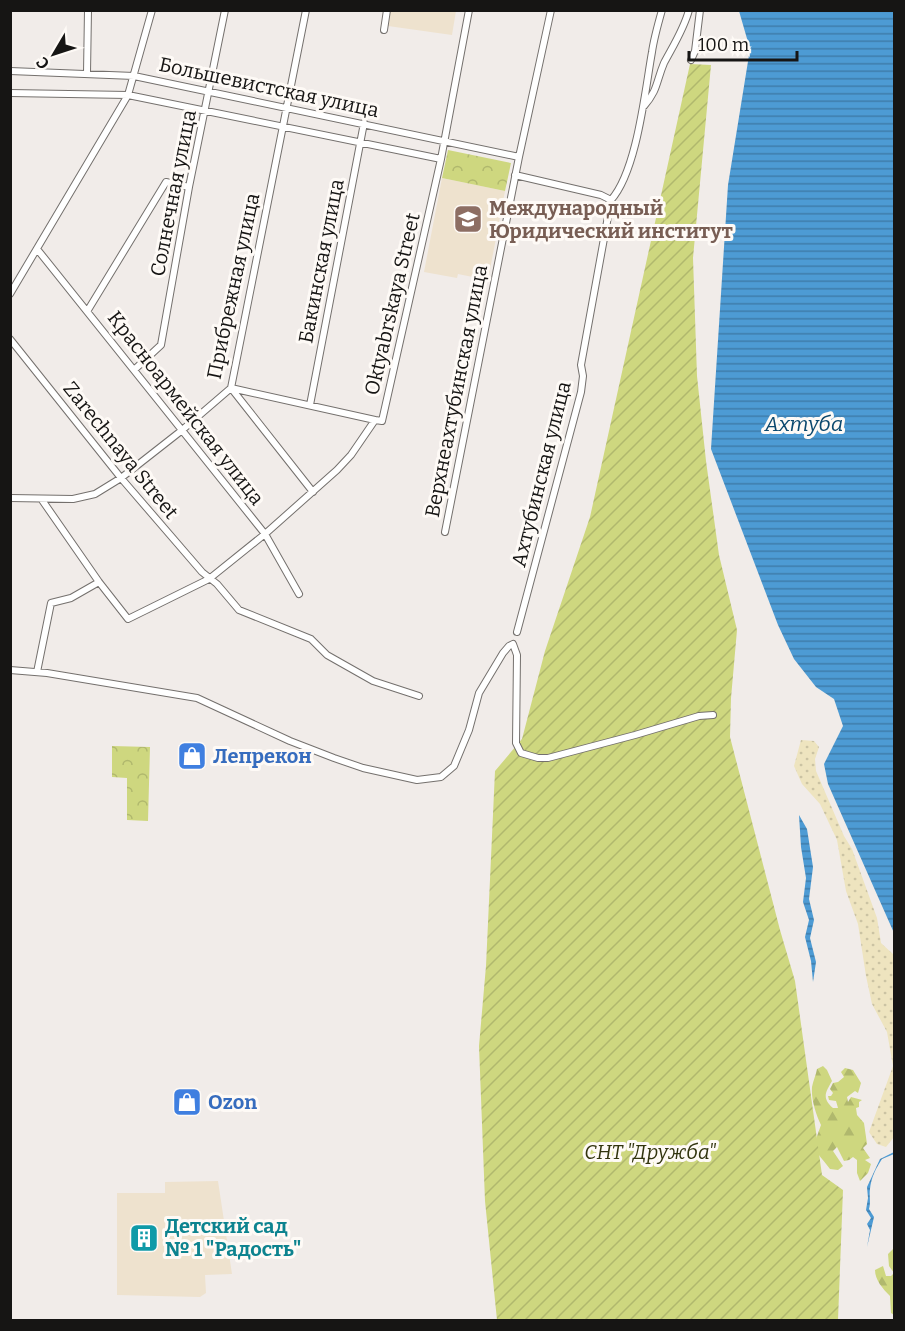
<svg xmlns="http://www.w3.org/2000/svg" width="905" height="1331" font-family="Bitter,serif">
	<defs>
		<pattern id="forest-firs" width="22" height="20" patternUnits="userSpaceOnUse" patternTransform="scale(1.5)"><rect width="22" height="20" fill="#ced77f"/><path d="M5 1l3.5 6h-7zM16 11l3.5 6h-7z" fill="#b0b86d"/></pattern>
		<pattern id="sand-dots" width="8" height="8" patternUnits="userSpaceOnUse" patternTransform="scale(1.5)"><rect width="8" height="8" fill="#eee4bf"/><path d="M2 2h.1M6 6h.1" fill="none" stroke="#cbc3a3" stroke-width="1.8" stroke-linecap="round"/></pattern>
		<pattern id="park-crowns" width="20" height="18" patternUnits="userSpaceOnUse" patternTransform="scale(1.5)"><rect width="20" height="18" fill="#ced77f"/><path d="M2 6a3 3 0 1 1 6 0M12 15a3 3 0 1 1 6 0" fill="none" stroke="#b0b86d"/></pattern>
		<pattern id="garden-furrows" width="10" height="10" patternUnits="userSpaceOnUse" patternTransform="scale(1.5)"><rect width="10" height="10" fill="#ced77f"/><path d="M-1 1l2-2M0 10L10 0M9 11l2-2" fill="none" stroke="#b0b86d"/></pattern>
		<pattern id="water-rules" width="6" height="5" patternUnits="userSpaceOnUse" patternTransform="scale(1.5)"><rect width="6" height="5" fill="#4d9bd4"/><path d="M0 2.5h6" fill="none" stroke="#3f7dab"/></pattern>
	</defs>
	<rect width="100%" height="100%" fill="#f1ece9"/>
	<path fill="#eee2ce" d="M390,11h66l-4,24 -64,-9z
		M442,178l63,13 -17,89 -30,-6 -1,4 -33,-6z
		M218,1181l14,93 -27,1 1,18 -6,4 -83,-2v-102h48v-11z"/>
	<path fill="url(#forest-firs)" d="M823,1066l4,4 5,11c-7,12 -10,17 1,27h5l-2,-7 -7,-1 -1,-4h3l2,-3 -3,-4 3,-6 5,-1 6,-5 -3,-5 4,-4 8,2 8,13 -3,10 -3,-2 -8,6 1,5 3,-5 11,3 -3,2v5l-3,1 1,7 7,8 3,21 -4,4 7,10 -5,2 6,4 -3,9 -8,8 -3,-8v-13l-4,-3 -4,3 -5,1 -7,-14 -4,4 10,15 -5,4 -8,-1c-16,-21 -19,-17 -9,-44 -5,-11 -10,-25 -9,-38 1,-6 4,-12 5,-18z
		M894,1248v67l-3,-2 -1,-17c-7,-7 -15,-16 -15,-26l8,-4 3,10h5l3,-3 -5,-7 -1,-12z"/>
	<path fill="url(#sand-dots)" d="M801,740l13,1 5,6 -4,12 1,12 28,65 8,13 25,69 4,25 13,12v182l-8,10 -9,-3 -8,-12 24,-66 -6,-34 -15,-28 -6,-28 -8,-52 -12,-33 -9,-51 -17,-36 -18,-20 -8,-18z"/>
	<path fill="url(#park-crowns)" d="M448,150l63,13 -6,28 -63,-13z
		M112,746l38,1 -2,74 -21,-1v-42l-15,-1z"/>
	<path fill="url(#garden-furrows)" d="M690,64l21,1 -18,193 4,118 9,85 13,94 18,75 -6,68 -1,39 50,193 15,51 27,194 21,15 -5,130h-341l-12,-119 -6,-155 7,-80 9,-195 27,-32 23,-88 45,-134z"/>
	<path fill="url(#water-rules)" d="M739,11h155v922l-66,-149 -4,-20 19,-38 -9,-27 -18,-12 -22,-28 -16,-34 -67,-176 17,-264 22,-136z
		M799,815l8,14 6,38 -4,32 5,21 -4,18 6,24 -3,20 -2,-21 -6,-24 4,-17 -6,-18 3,-24 -5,-31z
		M894,1152v2l-12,5c-6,9 -11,19 -12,30 -1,7 1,13 -1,20l5,8 -7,30 3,-17 -3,-6 4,-6 -5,-8 2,-12 -1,-11 13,-28z"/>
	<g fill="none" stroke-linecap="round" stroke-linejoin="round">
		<g stroke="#74706d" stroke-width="8">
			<path id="minor" d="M384,30l3,-20
				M691,60l4,-9 5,-41
				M10,71l124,5 385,81
				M87,73l1,-63
				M10,93l118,2 313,64
				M644,106c14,-16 12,-24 20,-43 9,-17 20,-34 25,-53
				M515,175l86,20 10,5
				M37,249l228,285 34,60
				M10,294l118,-199 24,-85
				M88,310l78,-128 23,5
				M10,339l111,139 81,94 15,12 22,26 72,29 16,16 46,26 46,15
				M134,370l27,-25 28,-158 36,-177
				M231,388l144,32
				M231,388l82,104
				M310,405l54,-282
				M10,498l63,1 22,-5 26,-16 60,-47 50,-43 75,-378
				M42,500l57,82 29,37 81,-40 56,-45 72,-64 14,-15 24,-35 7,1 59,-262 28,-149
				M445,532l74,-375 32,-147
				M517,632l64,-240 2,-16 -2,-11 30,-165c26,-29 34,-109 41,-148 2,-14 6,-28 10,-42
				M10,670l37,3 150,25 93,43 44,17 29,10 54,12 24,-3 13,-11 15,-36 10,-37 24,-40 6,-7 4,-2 4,11 -1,88 5,10 17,5h10l87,-23 64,-19 14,-1
				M37,672l14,-69 20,-5 28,-16"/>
		</g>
		<use href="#minor" stroke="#fff" stroke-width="6"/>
	</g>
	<defs>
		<g id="university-square" transform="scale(1.5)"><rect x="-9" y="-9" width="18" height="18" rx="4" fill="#8d6e63" stroke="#fefaf6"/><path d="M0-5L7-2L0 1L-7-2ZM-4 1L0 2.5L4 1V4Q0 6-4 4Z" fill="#fff"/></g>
		<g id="shop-square" transform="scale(1.5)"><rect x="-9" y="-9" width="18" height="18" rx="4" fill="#3f7fe0" stroke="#fefaf6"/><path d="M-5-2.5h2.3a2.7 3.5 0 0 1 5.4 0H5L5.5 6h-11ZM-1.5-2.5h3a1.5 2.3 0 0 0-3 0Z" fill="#fff"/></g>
		<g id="building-square" transform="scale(1.5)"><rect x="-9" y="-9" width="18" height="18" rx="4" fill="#0f9aa8" stroke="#fefaf6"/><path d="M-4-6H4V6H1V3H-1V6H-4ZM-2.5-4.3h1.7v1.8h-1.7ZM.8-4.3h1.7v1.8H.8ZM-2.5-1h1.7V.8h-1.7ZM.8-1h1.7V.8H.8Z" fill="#fff"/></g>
	</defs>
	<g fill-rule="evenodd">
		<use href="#university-square" x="468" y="219"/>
		<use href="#shop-square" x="192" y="756"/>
		<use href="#shop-square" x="187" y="1102"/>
		<use href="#building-square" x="144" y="1238"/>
	</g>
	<g text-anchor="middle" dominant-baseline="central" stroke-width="6" stroke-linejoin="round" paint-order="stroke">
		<g font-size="20" fill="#161514" stroke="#fefaf6">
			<text transform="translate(269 87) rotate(12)">Большевистская улица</text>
			<text transform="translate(173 193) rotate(-79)">Солнечная улица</text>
			<text transform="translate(321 261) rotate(-79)">Бакинская улица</text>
			<text transform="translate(233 286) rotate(-78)">Прибрежная улица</text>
			<text transform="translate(392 304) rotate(-77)">Oktyabrskaya Street</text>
			<text transform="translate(456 391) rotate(-79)">Верхнеахтубинская улица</text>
			<text transform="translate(186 408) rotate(52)">Красноармейская улица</text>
			<text transform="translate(121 450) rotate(51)">Zarechnaya Street</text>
			<text transform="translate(541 474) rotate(-76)">Ахтубинская улица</text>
		</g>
		<g font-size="20" font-weight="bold" fill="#785e54" stroke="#fefaf6" text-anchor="start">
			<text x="489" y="208">Международный<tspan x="489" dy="23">Юридический институт</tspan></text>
		</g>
		<g font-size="20" font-weight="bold" fill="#366cbe" stroke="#fefaf6" text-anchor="start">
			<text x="213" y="756">Лепрекон</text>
			<text x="208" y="1102">Ozon</text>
		</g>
		<g font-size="20" font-style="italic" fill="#32340e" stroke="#fefaf6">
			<text x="650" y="1152">СНТ "Дружба"</text>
		</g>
		<g font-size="20" font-weight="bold" fill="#0d838f" stroke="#fefaf6" text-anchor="start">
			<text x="165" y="1226">Детский сад<tspan x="165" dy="23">№ 1 "Радость"</tspan></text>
		</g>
		<g font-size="21" font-style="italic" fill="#0b486e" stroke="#fefaf6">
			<text x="804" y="424">Ахтуба</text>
		</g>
	</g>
	<rect width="905" height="1331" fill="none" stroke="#161514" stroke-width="24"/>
	<g transform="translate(54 54) rotate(231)" stroke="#fefaf6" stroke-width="4.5" paint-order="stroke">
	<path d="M0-4.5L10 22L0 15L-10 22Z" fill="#161514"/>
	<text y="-9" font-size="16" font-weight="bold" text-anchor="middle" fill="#161514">С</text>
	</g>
	<path d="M689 51v9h108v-9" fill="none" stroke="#161514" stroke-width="3"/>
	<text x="698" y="51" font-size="18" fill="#161514" stroke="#fefaf6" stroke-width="4.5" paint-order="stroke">100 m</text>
</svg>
